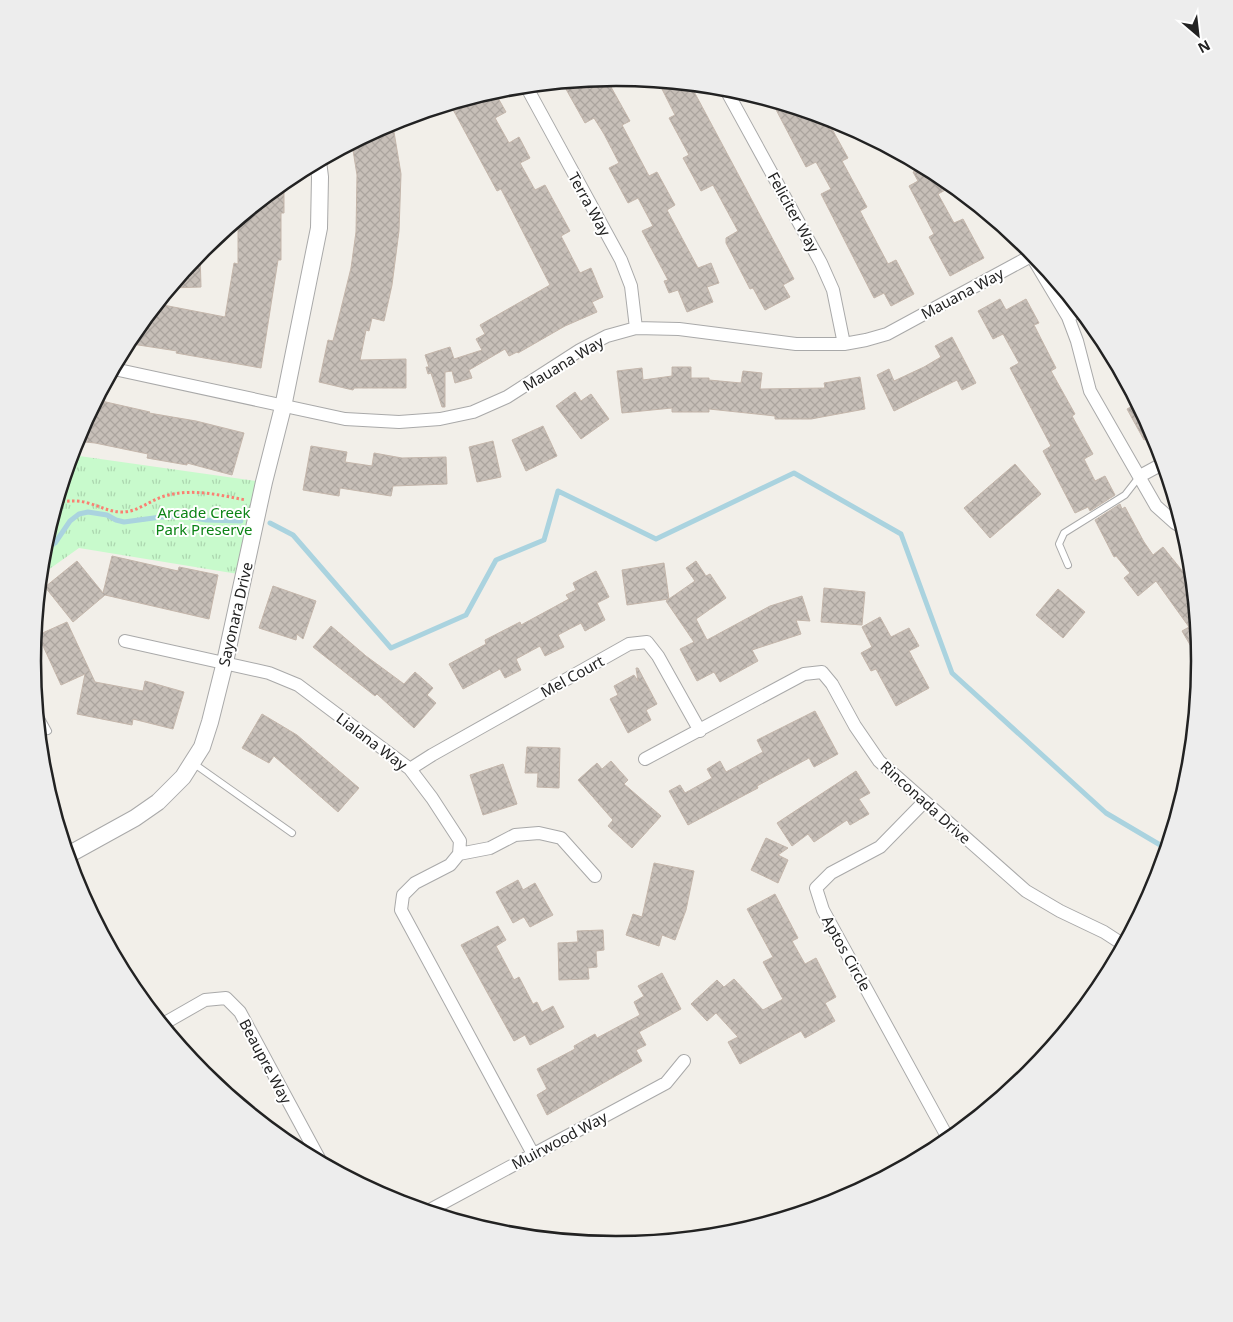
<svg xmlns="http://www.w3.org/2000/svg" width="1233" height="1322" font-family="'Noto Sans',sans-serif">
	<defs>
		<pattern id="park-tufts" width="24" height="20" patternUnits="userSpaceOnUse" patternTransform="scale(1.25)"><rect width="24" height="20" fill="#c8facc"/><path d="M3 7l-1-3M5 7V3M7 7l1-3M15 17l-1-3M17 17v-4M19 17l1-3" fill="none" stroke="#acd6af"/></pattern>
		<pattern id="building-cross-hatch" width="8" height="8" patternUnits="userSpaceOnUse" patternTransform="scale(1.25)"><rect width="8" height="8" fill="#c7bfb8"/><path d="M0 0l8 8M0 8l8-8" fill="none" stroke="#aba49e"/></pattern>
	</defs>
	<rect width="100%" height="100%" fill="#f2efe9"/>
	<path fill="url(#park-tufts)" d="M72,455l192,27 -20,93 -165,-27 -38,27 3,-28z"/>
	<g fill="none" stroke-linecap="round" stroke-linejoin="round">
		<path stroke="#aad3df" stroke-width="5" d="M270,523l23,12 98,113 75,-33 30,-55 48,-20 14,-49 98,48 138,-66 107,61 51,139 154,140 61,36
			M44,550l11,-7 15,-22 9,-7 9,-2 19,3 9,5 8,2 37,-5 23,-1 22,4 35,1"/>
	</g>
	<path fill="url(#building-cross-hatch)" stroke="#c4b6ab" d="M606,78l24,43 -8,4 27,51 8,-4 18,33 -8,5 31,58 13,-5 8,20 -12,4 6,15 -26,10 -9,-22 -9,3 -5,-12 4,-1 -26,-49 11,-5 -15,-28 -10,5 -19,-35 10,-5 -15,-29 -10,-16 -9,5 -23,-41z
		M658,81l32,3 104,195 -11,6 7,12 -25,13 -12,-22 -3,1 -24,-46v-5l12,-7 -25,-46 -12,6 -18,-33 6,-3 -20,-37 6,-3z
		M494,91l12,21 -11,6 14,25 10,-6 11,21 -10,5 15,27 10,-5 25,46 -9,5 19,37 11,-5 12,29 -11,5 5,10 -32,14 -47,27 -1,-1 -8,4 -4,-7 -36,21 3,8 -17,5 -3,-12 -7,1v35h-3l-11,-34 -3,1 -2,-7h3l-4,-12 25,-8 4,12 28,-9 -6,-11 9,-5 -5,-9 70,-40 -49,-96 -4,2 -47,-87z
		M771,100l52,16 7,14 2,-1 16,29 -6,3 25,46 -7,4 28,53 8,-4 18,34 -23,12 -7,-13 -10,5 -53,-104 10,-5 -15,-27 -10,5z
		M393,126l8,48 -2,57 -7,54 -8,36 -12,-3 -3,13 -3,-1 -6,30 46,-1v29h-52l-1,2 -34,-8 9,-42 5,1 18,-73 5,-36 1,-57 -5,-31 29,-16z
		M924,166l23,15 4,6 -13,7 16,29 9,-4 21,39 -34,18 -21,-39 5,-3 -25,-48 9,-5 -5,-9z
		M284,182v31h-3v47h-3l-17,108 -85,-15 1,-2 -45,-7 2,-11 24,-29 67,13 9,-54 4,1v-44z
		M200,252l1,35 -31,1 14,-16z
		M1000,299l6,11 20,-11 13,24 -5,2 22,43 -5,3 24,43 -3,2 21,38 -9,5 11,22 10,-5 10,19 -25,16 -2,-4 -13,6 -32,-62 8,-5 -41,-78 9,-5 -16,-29 -10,5 -15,-28z
		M952,337l24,46 -14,7 -5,-10 -63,31 -17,-36 12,-6 5,12 30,-14 17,-10 -6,-11z
		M672,367h19v11h18v2l32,3 2,-12 19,2 -2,16 65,-1 -1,-5 36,-6 5,32 -54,10h-36v-3l-66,-7v3h-37v-4l-50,5 -5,-42 25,-3 1,12 29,-4z
		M575,392l6,9 10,-7 18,25 -28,20 -25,-33z
		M97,400l53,12 -1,1 47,8 48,12 -12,42 -45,-12v2l-40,-7 1,-4 -53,-11 -19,-2z
		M1138,403l16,31 -10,6 -17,-31z
		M543,426l14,30 -31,15 -14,-31z
		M493,441l8,36 -24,5 -8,-35z
		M311,446l36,6 -2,10 27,4 2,-13 28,5 44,-1 1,27 -54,2 -2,10 -51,-8 -1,8 -36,-6z
		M1015,464l26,30 -51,44 -26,-30z
		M1120,504l2,5 3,-2 19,35 9,13 10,-8 21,26 7,-6 9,95 -18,-31 7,-4 -33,-46 -18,15 -14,-18 6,-5 -14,-17 -2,1 -19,-37z
		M112,556l66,15 1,-4 39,8 -9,44 -104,-24 -32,27 -28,-35 32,-26 26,32z
		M696,561l10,15 4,-2 16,24 -30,21 11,21 63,-34 32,-10 8,25 -14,-1 5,14 -49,16 6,11 -38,21 -6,-10 -17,9 -17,-32 14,-7 -28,-41 29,-20 -9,-13z
		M664,563l5,36 -42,6 -5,-35z
		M596,571l13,26 -12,6 8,17 -20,11 -4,-8 -23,12 6,12 -19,9 -5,-10 -24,13 5,11 -16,8 -5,-9 -37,20 -14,-25 37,-20 -1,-4 35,-18 1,3 48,-26 -3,-4 10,-5 -3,-7z
		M273,586l43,15 -13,38 -6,-5 -1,6 -37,-12z
		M824,588l41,4 -3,33 -41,-3z
		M1058,589l27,23 -22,26 -27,-23z
		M880,617l11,20 18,-9 10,18 -10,5 20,37 -33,18 -20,-37 -5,2 -10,-18 11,-6 -10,-20z
		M67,622l28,60 48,9 2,-10 39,11 -11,37 -40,-10 -1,6 -55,-11 8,-40 -24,11 -23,-50z
		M331,626l35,30 38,28 11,-12 18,16 -6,7 9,8 -22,25 -37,-34 -2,2 -62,-49z
		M636,668h2l19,36 -11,6 5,10 -23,13 -18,-34 8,-4 -4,-9 20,-11 4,6z
		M815,711l23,43 -24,13 -5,-9 -52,28 1,2 -70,37 -19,-34 11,-6 5,8 27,-15 -5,-9 13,-8 6,11 37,-20 -6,-12z
		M262,714l35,21 62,53 -21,24 -64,-56 -5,7 -27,-15z
		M527,747l33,1 -1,40 -22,-1 1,-14h-13z
		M611,761l17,19 -4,4 37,32 -29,32 -24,-22 5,-6 -35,-40 19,-17 5,6z
		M503,764l14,40 -34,11 -13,-40z
		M856,771l14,22 -11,6 10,15 -19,11 -3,-5 -33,22 -6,-8 -16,12 -15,-23z
		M766,838l22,10 -10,7 10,5 -10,23 -27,-13z
		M654,863l40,8 -8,39 -11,30 -13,-5 -3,11 -33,-11 7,-21 9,3z
		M518,880l5,10 12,-7 18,32 -23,12 -6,-10 -11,6 -17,-31z
		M775,894l23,44 -6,3 13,23 11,-6 20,39 -11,6 10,18 -30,17 -4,-7 -61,33 -12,-22 10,-5 -22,-24 -9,8 -16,-17 26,-24 7,7 10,-8 29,31 20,-11 -20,-37 10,-5 -26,-48z
		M498,926l8,14 -10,6 18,34 5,-3 14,27 4,-2 5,10 11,-6 11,21 -34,18 -5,-10 -11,6 -53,-96z
		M603,930l1,20 -8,1 1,16 -9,1 1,11 -30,1 -1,-37 20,-1 -1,-11z
		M662,973l19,36 -42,23 7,13 -10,5 6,11 -95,54 -10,-20 10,-6 -10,-20 38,-20 -1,-3 21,-12 2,4 43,-23 -6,-13 10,-6 -6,-10z"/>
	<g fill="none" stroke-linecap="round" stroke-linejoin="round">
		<g stroke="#a9a9a9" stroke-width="8">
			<path id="service" d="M1068,565l-9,-21 5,-11 61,-38 14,-18
				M38,713l10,18
				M193,763l99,70"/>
		</g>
		<g stroke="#a9a9a9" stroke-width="14">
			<path id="minor" d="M526,86l95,174 10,26 5,42
				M725,88l96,175 12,27 11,54
				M1025,245l43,72 9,24 13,50 66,115 19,17 8,5
				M1068,317l12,-7
				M114,369l231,50 54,3 41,-3 33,-7 34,-15 73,-47 27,-14 29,-8 43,1 117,15h48l22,-4 21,-6 144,-78
				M1140,476l24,-13
				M125,641l144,32 29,12 112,84 22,29 28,43 -1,13 -9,11 -35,18 -12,12 -2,15 132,244
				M645,759l159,-85 18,-2 10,12 23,42 24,35 147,130 34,20 44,21 20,13
				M410,769l22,-14 197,-111 18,-2 11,14 42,75
				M924,802l-44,45 -49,26 -15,15 7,22 126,230
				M459,854l31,-6 25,-13 24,-2 22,5 34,38
				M163,1024l42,-24 21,-2 14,14 81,150
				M428,1211l238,-128 18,-22"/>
		</g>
		<g stroke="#a9a9a9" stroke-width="18">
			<path id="tertiary" d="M68,855l67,-37 23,-16 25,-25 19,-30 8,-25 15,-60 39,-180 19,-75 36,-179 1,-51 -2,-16"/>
		</g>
		<path stroke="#fa8072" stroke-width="3" stroke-dasharray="2.5 2.5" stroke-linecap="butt" d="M57,502c11,-1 21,-2 31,1 12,3 21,9 34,9 16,0 28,-12 43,-16 27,-8 54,-1 81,4"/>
		<use href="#service" stroke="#fff" stroke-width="6"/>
		<use href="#minor" stroke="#fff" stroke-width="12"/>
		<use href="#tertiary" stroke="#fff" stroke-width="16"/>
	</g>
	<g text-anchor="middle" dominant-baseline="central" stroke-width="4" stroke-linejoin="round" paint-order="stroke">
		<g font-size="15" fill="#222" stroke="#fff">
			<text transform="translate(590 204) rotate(61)">Terra Way</text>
			<text transform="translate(794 212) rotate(61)">Feliciter Way</text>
			<text transform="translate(962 293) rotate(-28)">Mauana Way</text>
			<text transform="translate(563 363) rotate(-31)">Mauana Way</text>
			<text transform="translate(235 614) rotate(-77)">Sayonara Drive</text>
			<text transform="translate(572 676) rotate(-29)">Mel Court</text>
			<text transform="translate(372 741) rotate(37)">Lialana Way</text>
			<text transform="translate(926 802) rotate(42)">Rinconada Drive</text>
			<text transform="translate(847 953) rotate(61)">Aptos Circle</text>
			<text transform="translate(266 1061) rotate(62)">Beaupre Way</text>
			<text transform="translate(559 1140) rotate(-28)">Muirwood Way</text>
		</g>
		<g font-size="15" fill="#0c8416" stroke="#fff">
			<text x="204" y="512">Arcade Creek<tspan x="204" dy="17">Park Preserve</tspan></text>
		</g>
	</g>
	<path d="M0 0H1233V1322H0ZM41 661a575 575 0 1 1 1150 0a575 575 0 1 1-1150 0Z" fill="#ededed" fill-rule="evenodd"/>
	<path fill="none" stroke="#222" stroke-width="2.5" d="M41 661a575 575 0 1 1 1150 0a575 575 0 1 1-1150 0Z"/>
	<g transform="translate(1198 35) rotate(152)" stroke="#ffffff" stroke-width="4" paint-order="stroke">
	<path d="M0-4L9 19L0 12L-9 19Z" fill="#222222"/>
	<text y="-8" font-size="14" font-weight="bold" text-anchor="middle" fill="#222222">N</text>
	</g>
</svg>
